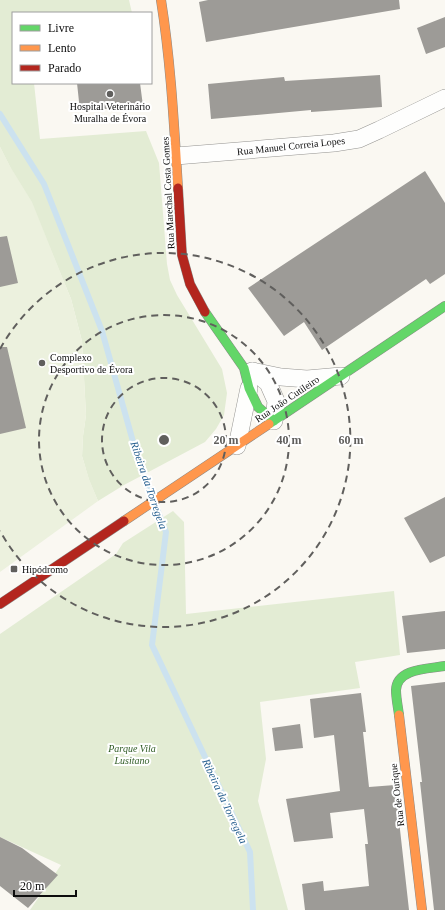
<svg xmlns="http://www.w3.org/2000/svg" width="445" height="910" font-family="'Times New Roman',serif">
	<rect width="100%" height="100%" fill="#faf8f2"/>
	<path fill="#e3ecd4" d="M0,0h129l3,13h-119v70h21l6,56 106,-8 13,32 8,101 3,16 7,15 45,74 5,24 -3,22 -8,14 -11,13 -81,43 -26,16 -9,-21 -7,-24 1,-20 3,-21 -4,-74 -11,-42 -24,-58 -47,-94z
		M173,511l11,11 2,92 208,-23 6,64 -45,7 5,26 -100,14 6,57 -8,42 30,109h-258l31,-45 -61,-28v-203l116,-80 7,-11z"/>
	<path fill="#ecf1de" d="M0,147l11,21 21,34 39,97 11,42 4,74 -3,21 -1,20 7,23 9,22 -98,71z"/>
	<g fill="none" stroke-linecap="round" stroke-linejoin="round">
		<path stroke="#cce2ef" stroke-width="6" d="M0,114l44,70 58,147 37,132 27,69 -14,113 98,207 3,58"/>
	</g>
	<path fill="#9d9b97" d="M208,0h191l1,9 -194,33 -7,-40z
		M445,17v30l-19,7 -9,-26z
		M380,75l2,32 -71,5v-2l-100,9 -3,-35 76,-7 1,4z
		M77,83h63l3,23 -63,5z
		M425,171l20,32v71l-15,10 -4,-5 -104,71 -18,-28 -20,14 -36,-48z
		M7,236l11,47 -18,4v-50z
		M0,347h7l19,81 -26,6z
		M445,497v59l-15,7 -26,-45z
		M445,611v38l-38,4 -5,-37z
		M445,682v228h-11l-14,-128h2l-11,-96z
		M361,693l5,39h-3l6,55 26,-2 14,125h-104l-3,-26 21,-3 1,10 45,-5 -4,-42h3l-4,-35 -34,4 3,25 -39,4 -8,-43 54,-8 -6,-56 -20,3 -4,-39z
		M300,724l3,24 -28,3 -3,-23z
		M0,837l22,11 36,27 -30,33 -28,-22z"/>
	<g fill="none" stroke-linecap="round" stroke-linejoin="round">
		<g stroke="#949390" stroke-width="18">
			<path id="street" d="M176,156l158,-13 25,-4 20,-9 66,-32
				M252,371l29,6 26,2 34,-3
				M253,371l15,12 8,18 -2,20
				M237,446l12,-58"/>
		</g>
		<g stroke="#8a8987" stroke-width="10">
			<path id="fast" d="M205,312l39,56 5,20 9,19 16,14
				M269,424l176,-118
				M399,715c-1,-8 -3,-17 -3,-25 1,-22 33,-21 49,-24"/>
		</g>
		<g stroke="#8a8987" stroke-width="10">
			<path id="slow" d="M161,0c10,63 13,125 17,188
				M124,521l145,-97
				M399,715l23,195"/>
		</g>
		<g stroke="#8a8987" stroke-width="10">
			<path id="jam" d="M178,188l4,67 8,29 15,28
				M0,604l124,-83"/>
		</g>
		<use href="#street" stroke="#fefefd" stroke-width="17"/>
		<use href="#fast" stroke="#63d668" stroke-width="9"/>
		<use href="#slow" stroke="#ff974d" stroke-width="9"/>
		<use href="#jam" stroke="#b3261e" stroke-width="9"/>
	</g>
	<g fill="none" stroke="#605f5d" stroke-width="2" stroke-dasharray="7 5">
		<circle cx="164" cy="440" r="62"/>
		<circle cx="164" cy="440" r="125"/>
		<path d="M0 349A187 187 0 1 1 0 531"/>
	</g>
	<g fill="#605f5d" stroke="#fff" stroke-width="1.5">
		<circle cx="110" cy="94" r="4"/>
		<circle cx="42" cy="363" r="4"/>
		<rect x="10" y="565" width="8" height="8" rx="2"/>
	</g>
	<g text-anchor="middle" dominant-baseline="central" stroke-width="4" stroke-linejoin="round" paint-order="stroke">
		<g font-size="10" fill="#0d0d0d" stroke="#fff" text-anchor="start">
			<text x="110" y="106" text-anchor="middle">Hospital Veterinário<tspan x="110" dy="12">Muralha de Évora</tspan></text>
			<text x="50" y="357">Complexo<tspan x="50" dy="12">Desportivo de Évora</tspan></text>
			<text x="22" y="569">Hipódromo</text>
		</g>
		<g font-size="10" fill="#0d0d0d" stroke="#fff">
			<text transform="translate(291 146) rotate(-6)">Rua Manuel Correia Lopes</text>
			<text transform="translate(168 193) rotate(-93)">Rua Marechal Costa Gomes</text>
			<text transform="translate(287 399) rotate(-34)">Rua João Cutileiro</text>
			<text transform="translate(397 795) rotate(-97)">Rua de Ourique</text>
		</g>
		<g font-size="10" font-style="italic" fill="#305c25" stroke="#fff">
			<text x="132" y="748">Parque Vila<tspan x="132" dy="12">Lusitano</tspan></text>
		</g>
		<g font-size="11" font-style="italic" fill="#265f8f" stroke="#fff">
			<text transform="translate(149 485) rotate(71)">Ribeira da Torregela</text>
			<text transform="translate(225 801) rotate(65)">Ribeira da Torregela</text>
		</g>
	</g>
	<circle cx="164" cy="440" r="6" fill="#605f5d" stroke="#fff" stroke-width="2"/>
	<g font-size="12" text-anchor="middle" font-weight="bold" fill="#605f5d" stroke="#fff" stroke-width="4" stroke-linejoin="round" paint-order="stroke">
		<text x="226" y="444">20 m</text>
		<text x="289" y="444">40 m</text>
		<text x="351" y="444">60 m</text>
	</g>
	<rect x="12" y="12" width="140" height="72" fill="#ffffff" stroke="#9e9e9e"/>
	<rect x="20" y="25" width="20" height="6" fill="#63d668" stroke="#9e9e9e"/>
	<text x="48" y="32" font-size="12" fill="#0d0d0d">Livre</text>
	<rect x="20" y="45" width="20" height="6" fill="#ff974d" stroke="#9e9e9e"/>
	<text x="48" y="52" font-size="12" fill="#0d0d0d">Lento</text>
	<rect x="20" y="65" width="20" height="6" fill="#b3261e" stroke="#9e9e9e"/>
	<text x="48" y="72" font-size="12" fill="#0d0d0d">Parado</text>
	<path d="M14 890v6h62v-6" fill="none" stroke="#0d0d0d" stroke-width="2"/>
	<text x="20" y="890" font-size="12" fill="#0d0d0d" stroke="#ffffff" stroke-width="3" paint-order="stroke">20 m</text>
</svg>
